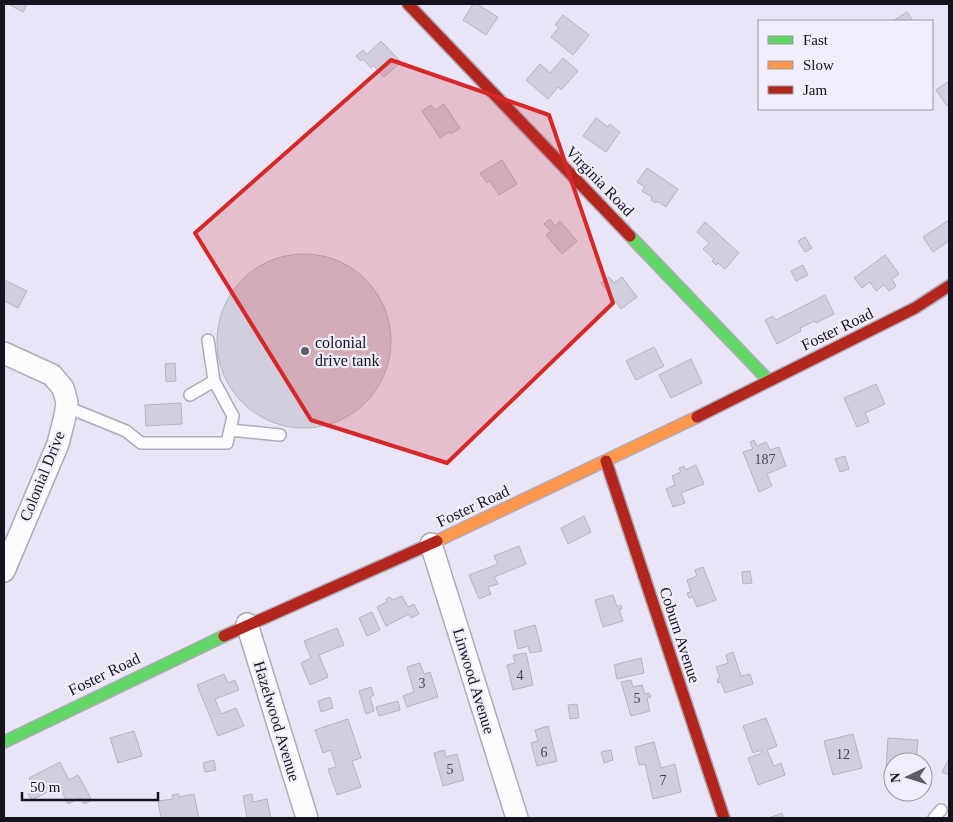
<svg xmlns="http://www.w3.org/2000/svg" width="953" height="822" font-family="'Times New Roman',serif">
	<rect width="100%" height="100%" fill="#e9e5f7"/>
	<path fill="#d2cedd" stroke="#b6b2c1" d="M8,4h19l-4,8z
		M473,4h4l21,13 -12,18 -23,-15z
		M907,12l6,9h-20z
		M563,15l26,20 -16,20 -22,-18 8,-10 -4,-2z
		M381,41l20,21 -17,15 -11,-12 -2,3 -8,-9 -2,2 -5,-5 7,-6 4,4z
		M563,58l15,13 -17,19 -3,-3 -10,12 -22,-19 14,-16 10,9z
		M949,81v24l-2,1 -11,-16z
		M444,104l16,24 -9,6 -2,-2 -9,6 -18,-27 9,-6 4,5z
		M596,118l12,9 2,-3 10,8 -14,20 -23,-16z
		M502,160l15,24 -18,11 -9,-14 -3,2 -7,-10z
		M647,168l31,21 -12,18 -9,-6 -1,2 -5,-3 1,-3 -10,-6 3,-4 -8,-5z
		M550,219l5,7 5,-5 17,20 -15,13 -16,-19 5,-4 -7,-7z
		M949,220v21l-16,11 -10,-15z
		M705,222l34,31 -14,16 -7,-6 -2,2 -4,-4 2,-2 -11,-10 6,-6 -12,-11z
		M805,237l7,11 -7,4 -7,-11z
		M217 341a87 87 0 1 1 174 0a87 87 0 1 1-174 0Z
		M885,255l14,19 -7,5 4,7 -7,5 -5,-6 -8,6 -6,-9 -8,6 -8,-10z
		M803,265l5,10 -12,6 -5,-10z
		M609,277l5,6 8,-6 15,20 -16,12 -20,-26z
		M4,280l23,11 -9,17 -14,-7z
		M825,295l9,19 -18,9 -1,-2 -15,7 1,3 -24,13 -12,-24 8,-4 3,4z
		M654,347l10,19 -28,14 -10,-19z
		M691,359l11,24 -31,15 -12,-23z
		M175,363l1,18 -10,1 -1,-18z
		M876,384l9,20 -20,9 4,9 -12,5 -13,-29z
		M181,403l1,21 -36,2 -1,-21z
		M754,440l3,6 9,-4 4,8 9,-3 7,19 -19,8 5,12 -13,6 -16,-40 10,-3 -3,-7z
		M845,456l4,13 -9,3 -5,-13z
		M696,465l8,19 -23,9 4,10 -12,4 -7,-18 9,-4 -3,-9 9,-4 -2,-4 5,-2 1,4z
		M584,516l7,16 -23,12 -7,-16z
		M519,546l7,18 -32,13 4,7 -10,3 3,7 -12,5 -10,-24 29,-11 -4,-8z
		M703,567l13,33 -19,7 -4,-10 -4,1 -2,-5 4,-1 -4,-12 10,-4 -2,-6z
		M750,571l2,12 -9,1 -1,-12z
		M613,595l4,12 4,-2 1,4h-3l4,12 -20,6 -8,-27z
		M402,596l6,11 6,-3 5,10 -8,4 -2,-4 -23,12 -9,-19 10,-5 -1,-3 4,-2 2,3z
		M372,612l8,18 -13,6 -8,-18z
		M535,625l7,26 -12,2 -2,-7 -10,3 -4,-18z
		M337,628l7,17 -25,10 9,22 -18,8 -9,-22 10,-5 -7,-17z
		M733,652l8,24 9,-2 3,10 -28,9 -4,-11 -3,1 -1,-4 3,-1 -4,-11 12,-4 -2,-8z
		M526,653l7,32 -20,5 -6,-25 8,-2 -2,-8z
		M641,658l3,15 -27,6 -3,-14z
		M420,663l4,11 6,-2 8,25 -31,10 -4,-11 11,-4 -7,-25z
		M224,674l4,9 7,-3 4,10 -24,9 6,15 15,-6 8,18 -26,10 -21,-51z
		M631,680l2,7 9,-2 3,9 4,-1 2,4 -4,1 3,13 -19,5 -10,-34z
		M371,687l3,8 -4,2 4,14 -8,3 -7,-23z
		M330,697l3,11 -12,4 -3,-11z
		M398,701l2,9 -21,6 -3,-9z
		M577,704l2,14 -9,1 -2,-14z
		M766,718l11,28 -10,4 7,16 7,-3 4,12 -27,10 -10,-27 14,-5 -1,-3 -8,3 -10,-27z
		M348,719l13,39 -9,3 9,26 -24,8 -9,-26 8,-2 -5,-17 -8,3 -8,-23z
		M548,726l9,35 -20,5 -6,-23 7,-2 -3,-11z
		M134,731l8,25 -24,7 -8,-25z
		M853,734l9,34 -29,7 -9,-34z
		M888,738l30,2 -2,22h-23v7l-7,-1z
		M654,742l7,26 14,-4 6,28 -28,7 -8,-35 -6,1 -4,-18z
		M444,750l2,7 11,-3 7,26 -21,6 -9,-33z
		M611,750l2,10 -9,3 -3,-11z
		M949,759v16l-7,-3z
		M214,760l2,10 -11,2 -2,-9z
		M60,762l9,18 9,-5 14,25 -8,4 -4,-6 -12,6 -9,-18 -27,14 -4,-6 7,-4 -6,-12z
		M179,794v3l15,-3 5,24h-38l-3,-17 15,-2 -1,-4z
		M252,794l1,8 14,-3 4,19h-24l-4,-22z
		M782,813l2,5h-15z"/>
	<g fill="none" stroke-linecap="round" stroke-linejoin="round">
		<g stroke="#aeaab8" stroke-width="14">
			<path id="lane" d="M208,340l6,41
				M67,407l59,24 15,12h86l6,-27 -19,-35 -24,14
				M230,430l50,5
				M934,818l7,-8"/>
		</g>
		<g stroke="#aeaab8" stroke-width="24">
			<path id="street" d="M4,353l48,22 11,13 4,14 -2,14 -7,28 -54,127
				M431,544l86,274
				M247,624l60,194"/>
		</g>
		<g stroke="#aeaab8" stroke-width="14">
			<path id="fast" d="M630,236l139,145
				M4,742l220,-106"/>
		</g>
		<g stroke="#aeaab8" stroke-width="14">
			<path id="slow" d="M437,541l260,-124"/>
		</g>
		<g stroke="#aeaab8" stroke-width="14">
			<path id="jam" d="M408,4l222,232
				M697,417l218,-109 34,-22
				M606,461l118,357
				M224,636l213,-95"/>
		</g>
		<use href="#lane" stroke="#fcfbfe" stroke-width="11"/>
		<use href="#street" stroke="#fcfbfe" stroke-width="21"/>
		<use href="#fast" stroke="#63d668" stroke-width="11"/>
		<use href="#slow" stroke="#ff974d" stroke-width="11"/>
		<use href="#jam" stroke="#b3261e" stroke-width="11"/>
	</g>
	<path fill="#d62828" fill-opacity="0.2" stroke="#d62828" stroke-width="4" stroke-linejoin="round" d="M391,60l158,55 64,188 -166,160 -136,-43 -116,-187z"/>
	<circle fill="#605c6a" stroke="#f1eefb" stroke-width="2" cx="305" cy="351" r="5"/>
	<g text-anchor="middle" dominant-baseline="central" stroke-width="4.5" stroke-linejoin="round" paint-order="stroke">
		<g font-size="14" fill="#474450">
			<text x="765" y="459">187</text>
			<text x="520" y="675">4</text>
			<text x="422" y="683">3</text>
			<text x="637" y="698">5</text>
			<text x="544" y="752">6</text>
			<text x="843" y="754">12</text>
			<text x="450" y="769">5</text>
			<text x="663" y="780">7</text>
		</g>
		<g font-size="16" fill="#16131e" stroke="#f1eefb">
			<text transform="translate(600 181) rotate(46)">Virginia Road</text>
			<text transform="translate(837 329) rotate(-26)">Foster Road</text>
			<text transform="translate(42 476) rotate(-68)">Colonial Drive</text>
			<text transform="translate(473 506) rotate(-25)">Foster Road</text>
			<text transform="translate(680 635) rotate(72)">Coburn Avenue</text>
			<text transform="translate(104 674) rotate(-26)">Foster Road</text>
			<text transform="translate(474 681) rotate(73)">Linwood Avenue</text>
			<text transform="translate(277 721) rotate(73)">Hazelwood Avenue</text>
		</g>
		<g font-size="16" fill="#16131e" stroke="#f1eefb" text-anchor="start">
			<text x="315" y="342">colonial<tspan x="315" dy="18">drive tank</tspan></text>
		</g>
	</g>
	<rect width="953" height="822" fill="none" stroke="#16131e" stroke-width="10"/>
	<rect x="758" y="20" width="175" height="90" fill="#f1eefb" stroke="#9996a3"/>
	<rect x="768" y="36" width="25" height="8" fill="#63d668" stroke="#9996a3"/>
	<text x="803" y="45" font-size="15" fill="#16131e">Fast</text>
	<rect x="768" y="61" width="25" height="8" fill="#ff974d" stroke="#9996a3"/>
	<text x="803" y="70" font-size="15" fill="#16131e">Slow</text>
	<rect x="768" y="86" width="25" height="8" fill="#b3261e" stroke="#9996a3"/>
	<text x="803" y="95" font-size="15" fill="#16131e">Jam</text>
	<g transform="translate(908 777) rotate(266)"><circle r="24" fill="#f1eefb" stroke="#9996a3"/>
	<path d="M0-4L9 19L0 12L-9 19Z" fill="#605c6a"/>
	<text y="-8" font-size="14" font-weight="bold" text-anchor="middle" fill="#16131e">N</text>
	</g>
	<path d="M22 792v8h136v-8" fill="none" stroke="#16131e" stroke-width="2.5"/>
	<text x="30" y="792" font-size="15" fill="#16131e" stroke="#f1eefb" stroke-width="4" paint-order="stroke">50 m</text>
</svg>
